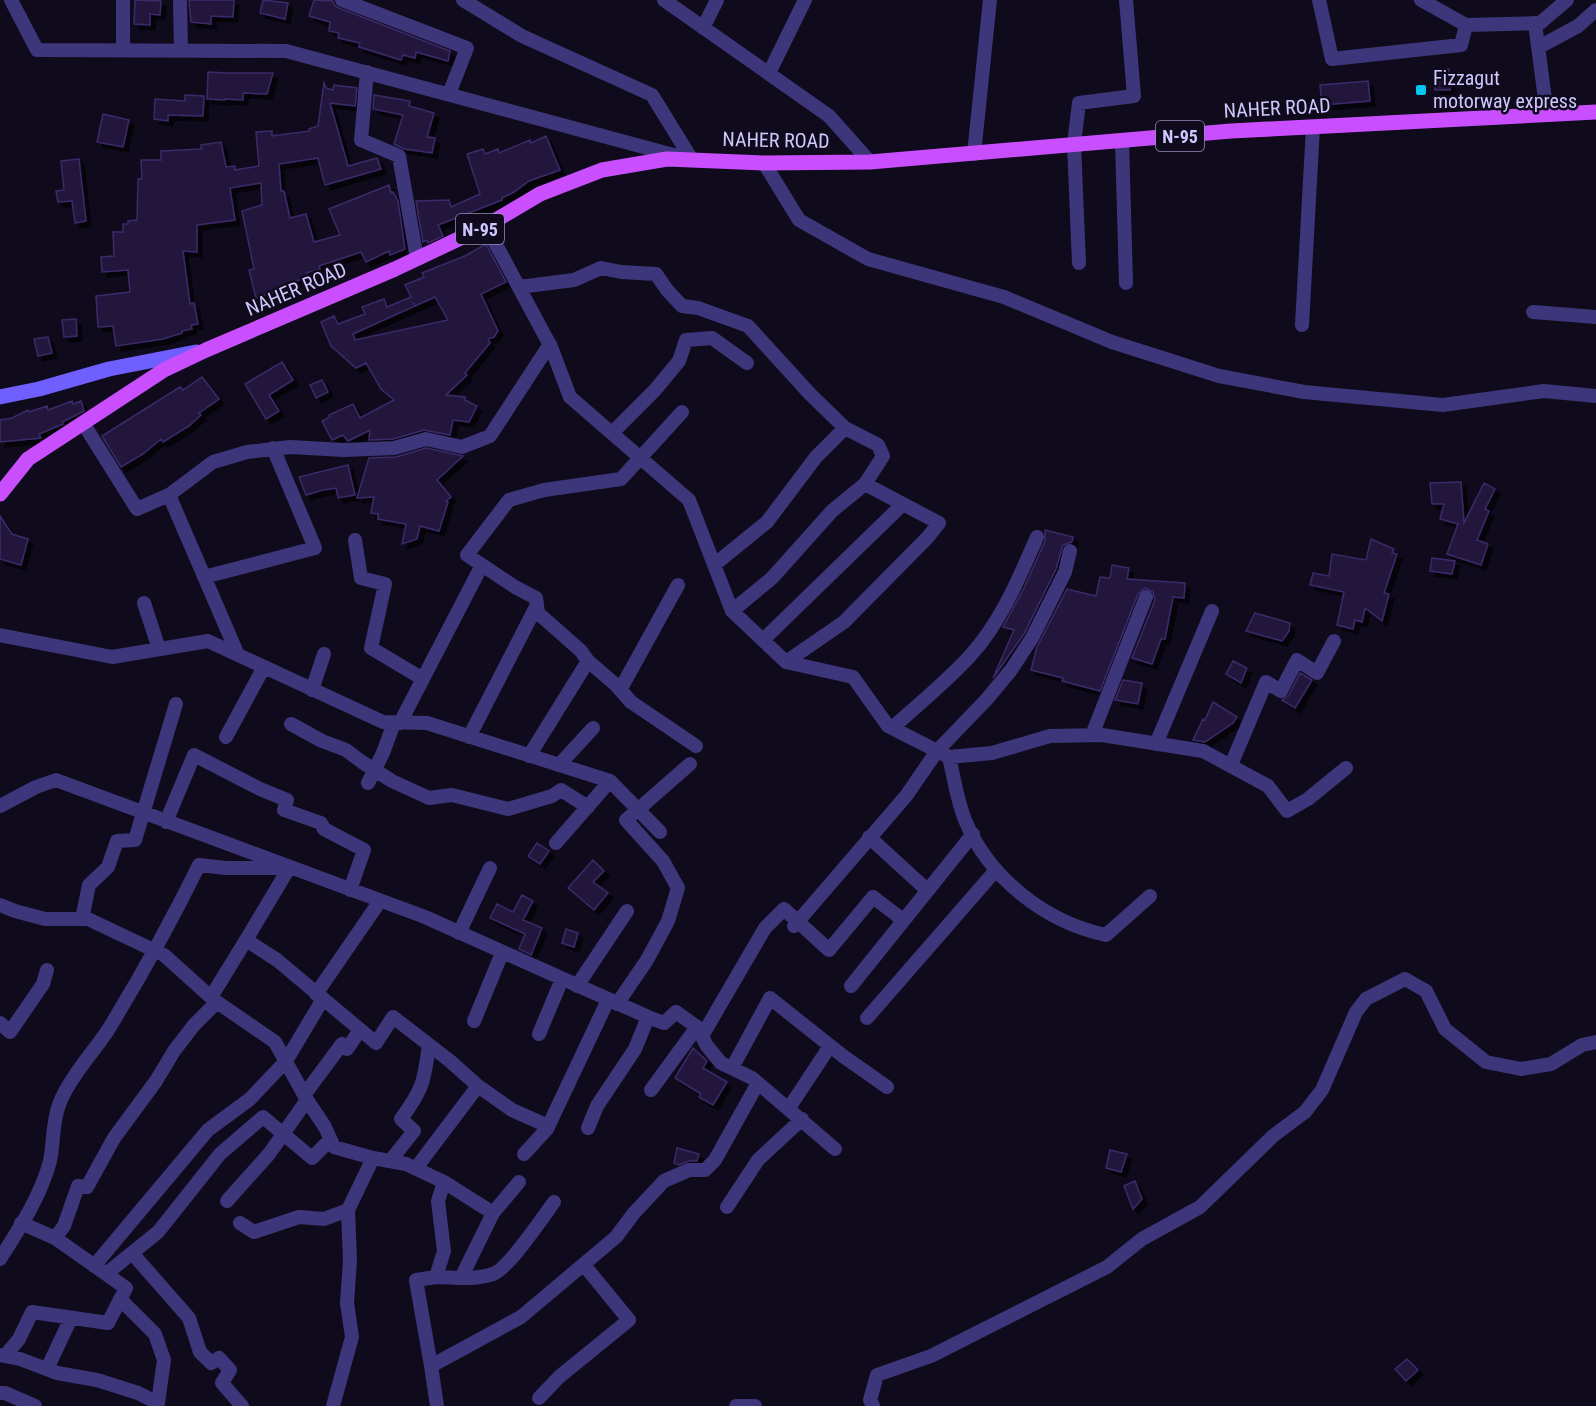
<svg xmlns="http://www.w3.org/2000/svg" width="1596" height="1406" font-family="'Roboto Condensed',sans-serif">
	<defs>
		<filter id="shadow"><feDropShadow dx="5" dy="5" stdDeviation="0" flood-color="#0009"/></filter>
	</defs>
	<rect width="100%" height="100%" fill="#100b1c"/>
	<path fill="#22183d" stroke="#3b2a69" stroke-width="1.5" fill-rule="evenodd" filter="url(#shadow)" d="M135,0l26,1 -1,14 -10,-1v11l-16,-1z
		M189,0h45l-1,17 -22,-1v8l-20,-2z
		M263,0l25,3 -3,16 -25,-6z
		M314,0l19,1 1,4 5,3 111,43 -2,10 -32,-9 -1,6 -12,-3 -2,5 -42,-13 1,-4 -22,-5 1,-5 -10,-2 1,-9 -21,-6z
		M1449,69l1,21h-15l-1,-20z
		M208,72l19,1h46l-6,21 -24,-1v7l-18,-1v1l-18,-1z
		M1368,81l2,20 -48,4 -2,-20z
		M324,83l2,5 7,2 1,-5 23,3 -2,18 -25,-3 18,63 29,-8 4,11 -56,16 -7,-27 -39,6 2,27h3l6,27 16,-4 8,28 26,-7 -11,-26 60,-24 2,8 2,-1 5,9 7,48 -15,6 -1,-4 -23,11 -5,-10 -42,14 1,3 -14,4 2,4 -35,12 1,4 -18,5 -7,-28 5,-1 -12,-58 20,-6 -1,-22 -31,5 5,32 -38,5v27l-14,-1 7,53 4,-1 4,21 -7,1 1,4 -10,2v2l-19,6 -47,7 -3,-20 -15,1 -2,-31 34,-4 -2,-22 -26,2 -1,-15 13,-1 -1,-24h10v-8h5v-3l9,-1 1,-41h4l-1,-19h20v-9l40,-2v-4l20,-3 5,25 9,-1v4l24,-4 -3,-34 16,-1v5l38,-5 -1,-2 9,-3z
		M185,95l19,1 -1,20 -35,-1v6l-14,-2 1,-20 30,2z
		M374,95l36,6 -1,5 25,7 -7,24 8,1 -3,15 -28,-4 -10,-5 9,-29 -30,-6z
		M103,114l26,6 -6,27 -26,-5z
		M546,136l14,34 -31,11 -15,11 -12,6v2l-64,25 5,11 -15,7 -1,-3 -4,2 -7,-41 33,-1 2,7 29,-13 -13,-40 16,-5 2,5 13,-5 1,4 31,-13 1,3z
		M79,159l7,62 -11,2 -3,-22 -14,1 -2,-11 8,-1 -3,-29z
		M486,244l20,38 -25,12 17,37 -4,6 -6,2 2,4 -25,30 2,2 -21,20 19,2v3l12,6 -8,16 -16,-2 -3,15 -26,-5 -31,9 -23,1h-1l1,-10 -22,11 -5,-6 -11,5 -10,-19 8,-4 -1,-2 24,-11 7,14 34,-18 -13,-11 -15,-26 -10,5 -25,-22 -10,-24 13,-6 4,8 27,-10 -3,-7 22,-8 3,8 24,-10 -6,-12 19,-8 -2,-4 43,-17zM435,297l13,23 -93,20 -2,-6 62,-28 -2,-4 2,4z
		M76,319l1,17 -13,1 -2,-17z
		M48,337l4,16 -14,3 -4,-17z
		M282,362l11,18 -24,15 10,16 -13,8 -21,-35z
		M202,377l17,22 -20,14 2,2 -12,11 -26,16 -2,-3 -18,15 -22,13 -19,-31 78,-49 3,3z
		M322,380l6,12 -12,6 -6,-13z
		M72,401l1,3 8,-3 3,10 -22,11 1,2 -24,10 2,4 -41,4v-22l12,-2 16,-8 1,2 18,-6 1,4z
		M426,448l37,8 -26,24 14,17 -5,4 2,1 -9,29 -19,-5 -3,13 -15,5 4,-20 -28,-5v-5l-7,-1 3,-16 -17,1 12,-40 27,-1z
		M348,465l7,30 -17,3 -2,-10 -13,2 -17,5 -7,-18z
		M1461,482l3,41 20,-40 11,6 -10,20 4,2 -12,29 11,4 -7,21 -34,-11 11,-30 -18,-5 4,-15h-12l-2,-21z
		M0,516l12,18 16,5 -7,26 -21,-6z
		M1045,530l28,7 -1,5 -9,3 -7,24 -32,65 -31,44 21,-48 -11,-3 21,-39 21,-47z
		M1371,539l23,10 -2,4 5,1 -13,39 5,1 -7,27 -17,-13 -3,14 -7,-2 -2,9 -16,-4 7,-33 -34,-7 3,-12 16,3 3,-22 34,6z
		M1432,558l23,3 -3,13 -22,-3z
		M1112,565l17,3 -2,11 58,4 -1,15 -11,-1 -8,42h-4l-9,25 -20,-6 23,-58 -2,-8 -8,-4 -7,6 -38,97 -38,-10 1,-3 -32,-8 6,-23 30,-58 29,7 4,-19 10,1z
		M1255,613l35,10 -1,8 -7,10 -36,-10z
		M1233,661l14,7 -6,15 -15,-9z
		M1300,673l12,7 -17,28 -13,-8 7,-5z
		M1123,680l19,3 -4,21 -23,-4z
		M1213,702l24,15 -4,6 -28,19 -12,-2 10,-21 2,1z
		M537,843l12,8 -9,13 -12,-8z
		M593,860l11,11 -11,11 15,11 -14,17 -26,-22z
		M522,895l11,6 -10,19 19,8 -11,27 -12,-6 6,-15 -35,-16 7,-14 16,8z
		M566,929l12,4 -4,14 -12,-4z
		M693,1048l14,13 -4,7 24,14 -14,23 -14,-8 2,-3 -26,-16z
		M677,1148l22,6 -2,7h-8l-10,4 -5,-2z
		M1110,1150l17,4 -6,18 -15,-4z
		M1135,1181l7,18 -9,10 -9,-23z
		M1407,1359l11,11 -12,11 -11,-12z"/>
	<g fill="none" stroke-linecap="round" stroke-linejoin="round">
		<path stroke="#3e367b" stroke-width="14" d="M11,0l26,50 249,1 395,106
			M123,0v50
			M180,0l1,50
			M342,0l125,48 -18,46
			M463,0l59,36 130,59 40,65
			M664,0l165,116 41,46
			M1319,0l13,59 129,-14 5,-20
			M1421,0l45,25 74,-2 27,-23
			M1535,23l12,92
			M703,28l14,-28
			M1539,47l39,-21 18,-16
			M367,72l-6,68 38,16 18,103
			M769,73l36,-73
			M1122,141l4,142
			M974,154l16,-154
			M764,163l35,57 69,39 136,38 108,45 107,34 85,16 139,13 101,-14 52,5
			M486,226l65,121 19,50 119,103 43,111 54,51 67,15 35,49 61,31 43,-4 58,-17 52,-1 101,16 65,35 19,25 21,-12 38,-31
			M1079,263l-5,-119 5,-41 55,-7 -8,-96
			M519,287l55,-7 27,-12 20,4 35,2 11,16 15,16 16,2 50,18 62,68 35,34 33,17 5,11 -18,28 74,39 -11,14 -84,85 -58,40
			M1533,312l63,5
			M1302,325l11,-198
			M682,412l-61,67 -77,11 -35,10 -42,55 48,32 21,11 2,15 43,38 7,10 28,24 15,17 65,44
			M83,423l54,86 32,-14 44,-33 34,-10 43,-5 54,3 50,-2 32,-9 36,8 28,-11 60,-92
			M612,433l43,-43 24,-29 7,-21 26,-2 35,25
			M169,495l69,160
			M355,540l6,38 24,6 -14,64 52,31
			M714,565l53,-43 49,-65 29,-29
			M204,577l111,-29 -42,-100
			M144,603l15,46
			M732,611l40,-33 60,-67 33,-27
			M0,635l112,22 96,-16 175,81 44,1 183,58 50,51
			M763,640l140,-136
			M312,690l12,-36
			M620,690l58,-105
			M400,723l82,-158
			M291,724l31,17 24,9 16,12 30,19 37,17 23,-3 56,14 44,-13 9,-6 27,17
			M892,728c26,-23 54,-46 78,-72 31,-34 49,-78 67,-119
			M1092,735l54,-138
			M226,737l38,-70
			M469,737l68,-132
			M1156,744l56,-133
			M529,756l59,-95
			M949,757c5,21 8,43 16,63 24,58 80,102 141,115l44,-39
			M559,765l34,-37
			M1231,765l35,-83 15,9 16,-31 20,13 17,-32
			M368,783l15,-30 11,-30
			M0,806l36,-19 20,-7 369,137 223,100 16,6 12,-11 21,15 10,19 14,17 31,15 83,71
			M166,822l28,-67 66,34 27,11 -3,10 37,13 3,6 40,21 -14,40
			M869,837l58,53
			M556,843l54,-62
			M289,868l-43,72 31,20 99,83 17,-26 57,44 28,25 34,24 36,16
			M0,905l15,6 30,8h43l76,36 50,45 61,42 32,58 18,27 9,20 39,11 33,6 38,18 49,31
			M82,919l7,-34 19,-18 9,-26 18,-1 41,-136
			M794,926l112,-130 31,-45 50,-52 24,-29 21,-32 33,-66 5,-21
			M459,933l31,-65
			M577,986l50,-75
			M851,986l122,-152
			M316,994l64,-93
			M211,997l35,-57
			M617,1004l30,-44 21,-39 10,-33 -15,-27 -37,-41 64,-56
			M867,1018l129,-148
			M474,1021l28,-68
			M0,1023l10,9 33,-48 4,-14
			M539,1034l23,-55
			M702,1036l63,-108 19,-19 45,41 44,-53 30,23
			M732,1068l38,-70 73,58 44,31
			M651,1090l46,-63
			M304,1095l38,-51 5,5 13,-19
			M789,1108l41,-62
			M588,1128l9,-22 38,-57 13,-32
			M524,1154l23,-25 61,-129
			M390,1161l24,-30 -13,-12c22,-30 23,-37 28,-74
			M416,1168l62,-82
			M444,1182l-6,19 6,50 -8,26 -20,3 15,86 90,-49 95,-80 18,-24 30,-32 25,-11h16l10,-10 43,-77
			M227,1201l42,-47 38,-54
			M727,1207l31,-47 44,-41
			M240,1223l14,9 45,-15 25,2 24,-9 25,-52
			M55,1238l9,-12 14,-40 9,1 27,-49 42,-57 18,-30 20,-26 23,-23
			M132,1253l57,65 11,34 11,11 8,-5 11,12 -8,13 20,23
			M0,1259c19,-30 41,-63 50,-98 4,-19 2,-40 10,-59 11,-26 32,-48 48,-72 33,-54 63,-108 91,-165l27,3h55
			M94,1266l114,-136 42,-31 36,-38 37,-62
			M106,1274l52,-42 62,-78 43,-37 49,41 18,-18
			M436,1277c19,1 39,3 57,-3 14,-4 51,-58 61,-72
			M461,1278l32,-65 26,-31
			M120,1299l35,35 9,26 -6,43 -2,3
			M0,1355l20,4 37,14 40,7 41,13 20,10
			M5,1356l14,-17 13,-27 76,11 18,-35 -71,-50 -34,-15
			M431,1366l6,40
			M47,1369l24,-51
			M0,1393h5l30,13
			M539,1398l20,-21 70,-57 -45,-55
			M333,1406l19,-69 -5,-34 3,-43 -2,-50
			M736,1406h19
			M873,1406l-3,-6 7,-25 54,-19 176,-89 35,-28 58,-32 73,-71 32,-24 17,-22 34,-78 10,-13 39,-20 21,12 19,38 41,33 35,7 30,-5 31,-19 14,-3"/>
		<path stroke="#6e5ffe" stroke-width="15" d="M0,397l39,-8 70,-20 87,-17"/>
		<path stroke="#c94ffe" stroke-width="15" d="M0,494l28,-35 136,-89 42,-20 189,-81 91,-43 54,-32 62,-24 65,-11 97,4 106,-1 361,-31 365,-19"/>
	</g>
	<rect fill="#01c7f0" stroke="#100b1c" stroke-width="2" x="1415" y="84" width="12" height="12" rx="3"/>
	<g text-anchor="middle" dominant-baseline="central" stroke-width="5" stroke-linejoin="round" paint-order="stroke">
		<g fill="#100b1c" stroke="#978fbb" stroke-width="1.5">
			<rect x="1156" y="121" width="48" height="30" rx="4.5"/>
			<rect x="456" y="214" width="48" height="30" rx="4.5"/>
		</g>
		<g font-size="18" font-weight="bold" fill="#d1c7ff">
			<text x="1180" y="136">N-95</text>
			<text x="480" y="229">N-95</text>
		</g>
		<g font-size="20" fill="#d1c7ff" stroke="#100b1c" text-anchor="start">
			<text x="1433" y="78">Fizzagut<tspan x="1433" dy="23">motorway express</tspan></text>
		</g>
		<g font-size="20" fill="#d1c7ff" stroke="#100b1c">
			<text transform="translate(1277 108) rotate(-3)">NAHER ROAD</text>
			<text transform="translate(776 140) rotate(1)">NAHER ROAD</text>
			<text transform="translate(296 289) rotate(-23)">NAHER ROAD</text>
		</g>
	</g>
</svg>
